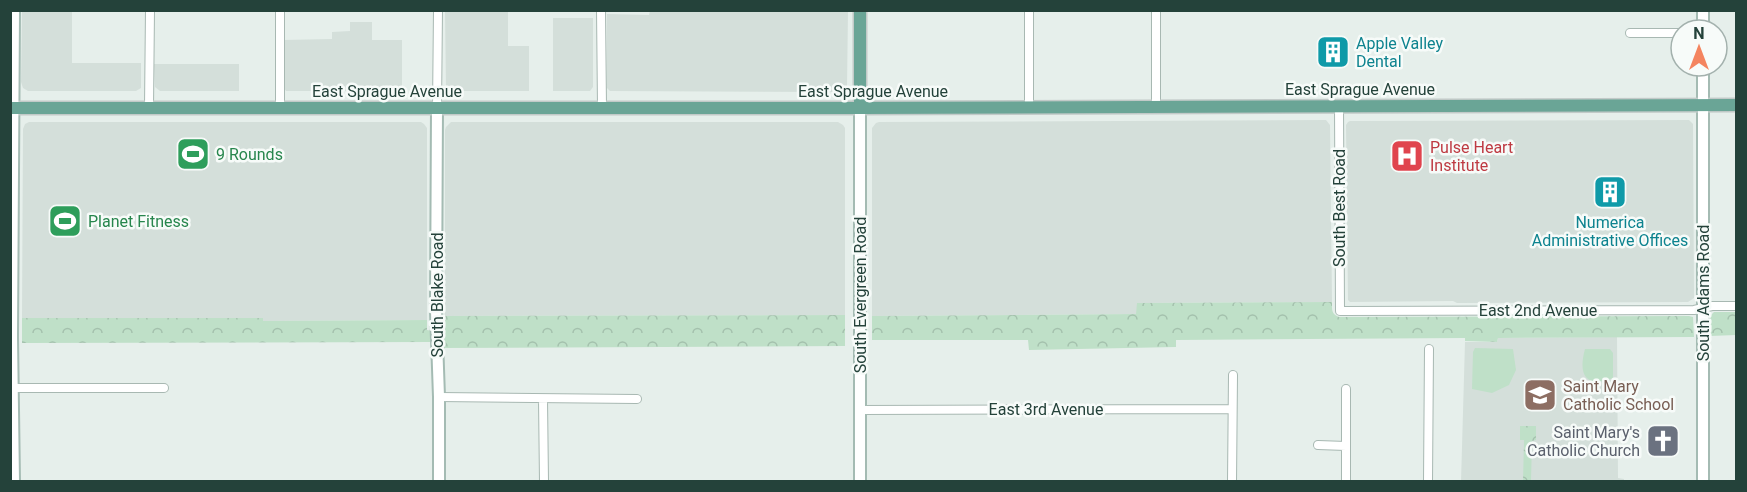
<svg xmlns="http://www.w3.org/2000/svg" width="1747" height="492" font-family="Roboto,sans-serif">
	<defs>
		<pattern id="park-crowns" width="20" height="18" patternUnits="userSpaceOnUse" patternTransform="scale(1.5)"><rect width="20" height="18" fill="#bfe0c8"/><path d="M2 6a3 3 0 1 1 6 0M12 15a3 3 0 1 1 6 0" fill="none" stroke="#a4c1ad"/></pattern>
	</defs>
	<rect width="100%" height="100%" fill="#e6efeb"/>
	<path fill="#d4dfda" d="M650,10l198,1 -1,76 -3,4 -6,1 -228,-1 -3,-3v-74l42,1z
		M22,11h50v52h69v25l-5,3h-108l-5,-3 -2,-6z
		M445,11h63v35h21v45h-79l-4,-2z
		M553,18h40v69l-3,4h-37z
		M350,22h22v18h30v51h-116l-2,-3 -1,-48 49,-1v-7l18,-1z
		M154,64h85v27h-79l-5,-4z
		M1326,120l4,5 2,177 -195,1v11l-265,2v-188l4,-5 3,-1z
		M1689,120l4,4 1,174 -6,4 -231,1 -4,-2 -103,1 -2,-2 -2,-175 2,-3 2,-1z
		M29,122h392l3,2 3,4v192l-164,1 -1,-3h-240l1,-189 2,-5z
		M451,122h387l5,3 2,3v187l-400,1v-186l1,-3z
		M1617,337l1,141 6,1v2l-163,1 4,-140h32l1,-4z"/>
	<path fill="#bfe0c8" d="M1475,348l38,1 3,21 -7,15 -17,8 -20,-4 1,-37z
		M1585,349h25l3,4v25c-28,11 -35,-4 -28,-29z"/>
	<path fill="url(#park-crowns)" d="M1332,302c0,7 -1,12 7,15l350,-1 4,1 1,20 -196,1 -1,4 -32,-1v-3l-289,2v7l-147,3 -1,-10h-156v-24l264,-2 1,-11z
		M1714,312h22v23l-26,1v-20z
		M845,315v31l-405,2v-17l5,-1v-14z
		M22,318h241v3l164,-1v10l5,1v11l-410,1z
		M1520,426h16v14l-4,1 -1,40h-8l1,-41h-4z"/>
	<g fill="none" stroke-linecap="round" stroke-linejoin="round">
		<g stroke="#a8b8b2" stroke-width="10">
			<path id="street" d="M280,10v98
				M601,10l1,97
				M1630,33h51
				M1339,105l1,206 354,-1 18,-4h24
				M1156,106v-96
				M149,107l1,-97
				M1029,107v-97
				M437,108l1,-98
				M14,388h150
				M439,397l198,2
				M543,399l1,83
				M860,410l372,-1
				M1318,445l28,1
				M1232,482l1,-107
				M1346,482v-93
				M1428,482l1,-133"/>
		</g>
		<g stroke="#a4bbb3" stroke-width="14">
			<path id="secondary" d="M1703,30v-20
				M1703,66v416
				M437,108l-1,203 3,86v85
				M860,108v374
				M14,482l-2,-145 2,-327"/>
		</g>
		<g stroke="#c2cac8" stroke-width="15">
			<path id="primary" d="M10,108h850l876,-3
				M860,108v-98"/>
		</g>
		<use href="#street" stroke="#fff" stroke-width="8"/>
		<use href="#secondary" stroke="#fff" stroke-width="10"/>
		<use href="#primary" stroke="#6aa596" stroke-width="12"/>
	</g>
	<defs>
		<g id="building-square" transform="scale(1.725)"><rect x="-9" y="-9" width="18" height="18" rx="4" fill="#0f9aa8" stroke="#f7fbf9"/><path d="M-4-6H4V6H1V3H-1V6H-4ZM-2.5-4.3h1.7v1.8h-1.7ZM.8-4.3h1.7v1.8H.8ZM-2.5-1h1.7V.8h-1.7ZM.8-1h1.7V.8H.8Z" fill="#fff"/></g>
		<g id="stadium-square" transform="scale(1.725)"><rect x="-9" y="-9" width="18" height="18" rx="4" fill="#2e9e5b" stroke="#f7fbf9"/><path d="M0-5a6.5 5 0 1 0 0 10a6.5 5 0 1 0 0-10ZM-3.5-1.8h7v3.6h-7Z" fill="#fff"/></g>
		<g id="hospital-square" transform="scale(1.725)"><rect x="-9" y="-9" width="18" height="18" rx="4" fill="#e0444e" stroke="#f7fbf9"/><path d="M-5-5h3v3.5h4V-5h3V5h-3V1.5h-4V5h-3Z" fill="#fff"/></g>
		<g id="school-square" transform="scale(1.725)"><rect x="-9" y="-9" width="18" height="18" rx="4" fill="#8d6e63" stroke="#f7fbf9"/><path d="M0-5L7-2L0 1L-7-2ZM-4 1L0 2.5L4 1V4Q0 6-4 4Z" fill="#fff"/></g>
		<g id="church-square" transform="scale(1.725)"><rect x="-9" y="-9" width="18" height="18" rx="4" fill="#6b7280" stroke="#f7fbf9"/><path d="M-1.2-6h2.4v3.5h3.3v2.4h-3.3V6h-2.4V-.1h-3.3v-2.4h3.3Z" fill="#fff"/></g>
	</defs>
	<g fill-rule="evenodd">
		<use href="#building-square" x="1333" y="52"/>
		<use href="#stadium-square" x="193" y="154"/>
		<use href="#hospital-square" x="1407" y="156"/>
		<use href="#building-square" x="1610" y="192"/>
		<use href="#stadium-square" x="65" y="221"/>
		<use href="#school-square" x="1540" y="395"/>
		<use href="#church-square" x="1663" y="441"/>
	</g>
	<g text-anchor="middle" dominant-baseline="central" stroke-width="5" stroke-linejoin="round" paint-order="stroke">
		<g font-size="16" fill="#0d838f" stroke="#f7fbf9" text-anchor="start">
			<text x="1356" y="43">Apple Valley<tspan x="1356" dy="18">Dental</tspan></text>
			<text x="1610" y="222" text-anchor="middle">Numerica<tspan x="1610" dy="18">Administrative Offices</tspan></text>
		</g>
		<g font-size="16" fill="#24423a" stroke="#f7fbf9">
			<text x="1360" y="89">East Sprague Avenue</text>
			<text x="387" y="91">East Sprague Avenue</text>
			<text x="873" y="91">East Sprague Avenue</text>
			<text transform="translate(1339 208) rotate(-90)">South Best Road</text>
			<text transform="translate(1703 293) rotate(-90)">South Adams Road</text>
			<text transform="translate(437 295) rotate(-90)">South Blake Road</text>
			<text transform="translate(860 295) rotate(-90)">South Evergreen Road</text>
			<text x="1538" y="310">East 2nd Avenue</text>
			<text x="1046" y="409">East 3rd Avenue</text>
		</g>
		<g font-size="16" fill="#be3a42" stroke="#f7fbf9" text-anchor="start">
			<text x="1430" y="147">Pulse Heart<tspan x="1430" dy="18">Institute</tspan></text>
		</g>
		<g font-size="16" fill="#27864d" stroke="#f7fbf9" text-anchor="start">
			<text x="216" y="154">9 Rounds</text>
			<text x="88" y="221">Planet Fitness</text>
		</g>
		<g font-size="16" fill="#785e54" stroke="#f7fbf9" text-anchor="start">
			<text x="1563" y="386">Saint Mary<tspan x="1563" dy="18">Catholic School</tspan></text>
		</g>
		<g font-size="16" fill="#5b616d" stroke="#f7fbf9" text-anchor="end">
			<text x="1640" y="432">Saint Mary's<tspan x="1640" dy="18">Catholic Church</tspan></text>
		</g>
	</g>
	<rect width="1747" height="492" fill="none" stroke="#24423a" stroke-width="24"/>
	<g transform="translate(1699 48)"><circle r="28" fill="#f7fbf9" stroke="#a3b1ad" stroke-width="1.5"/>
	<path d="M0-4.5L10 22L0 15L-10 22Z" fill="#f4845f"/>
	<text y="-9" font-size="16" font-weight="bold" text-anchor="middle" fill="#24423a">N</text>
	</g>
</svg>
